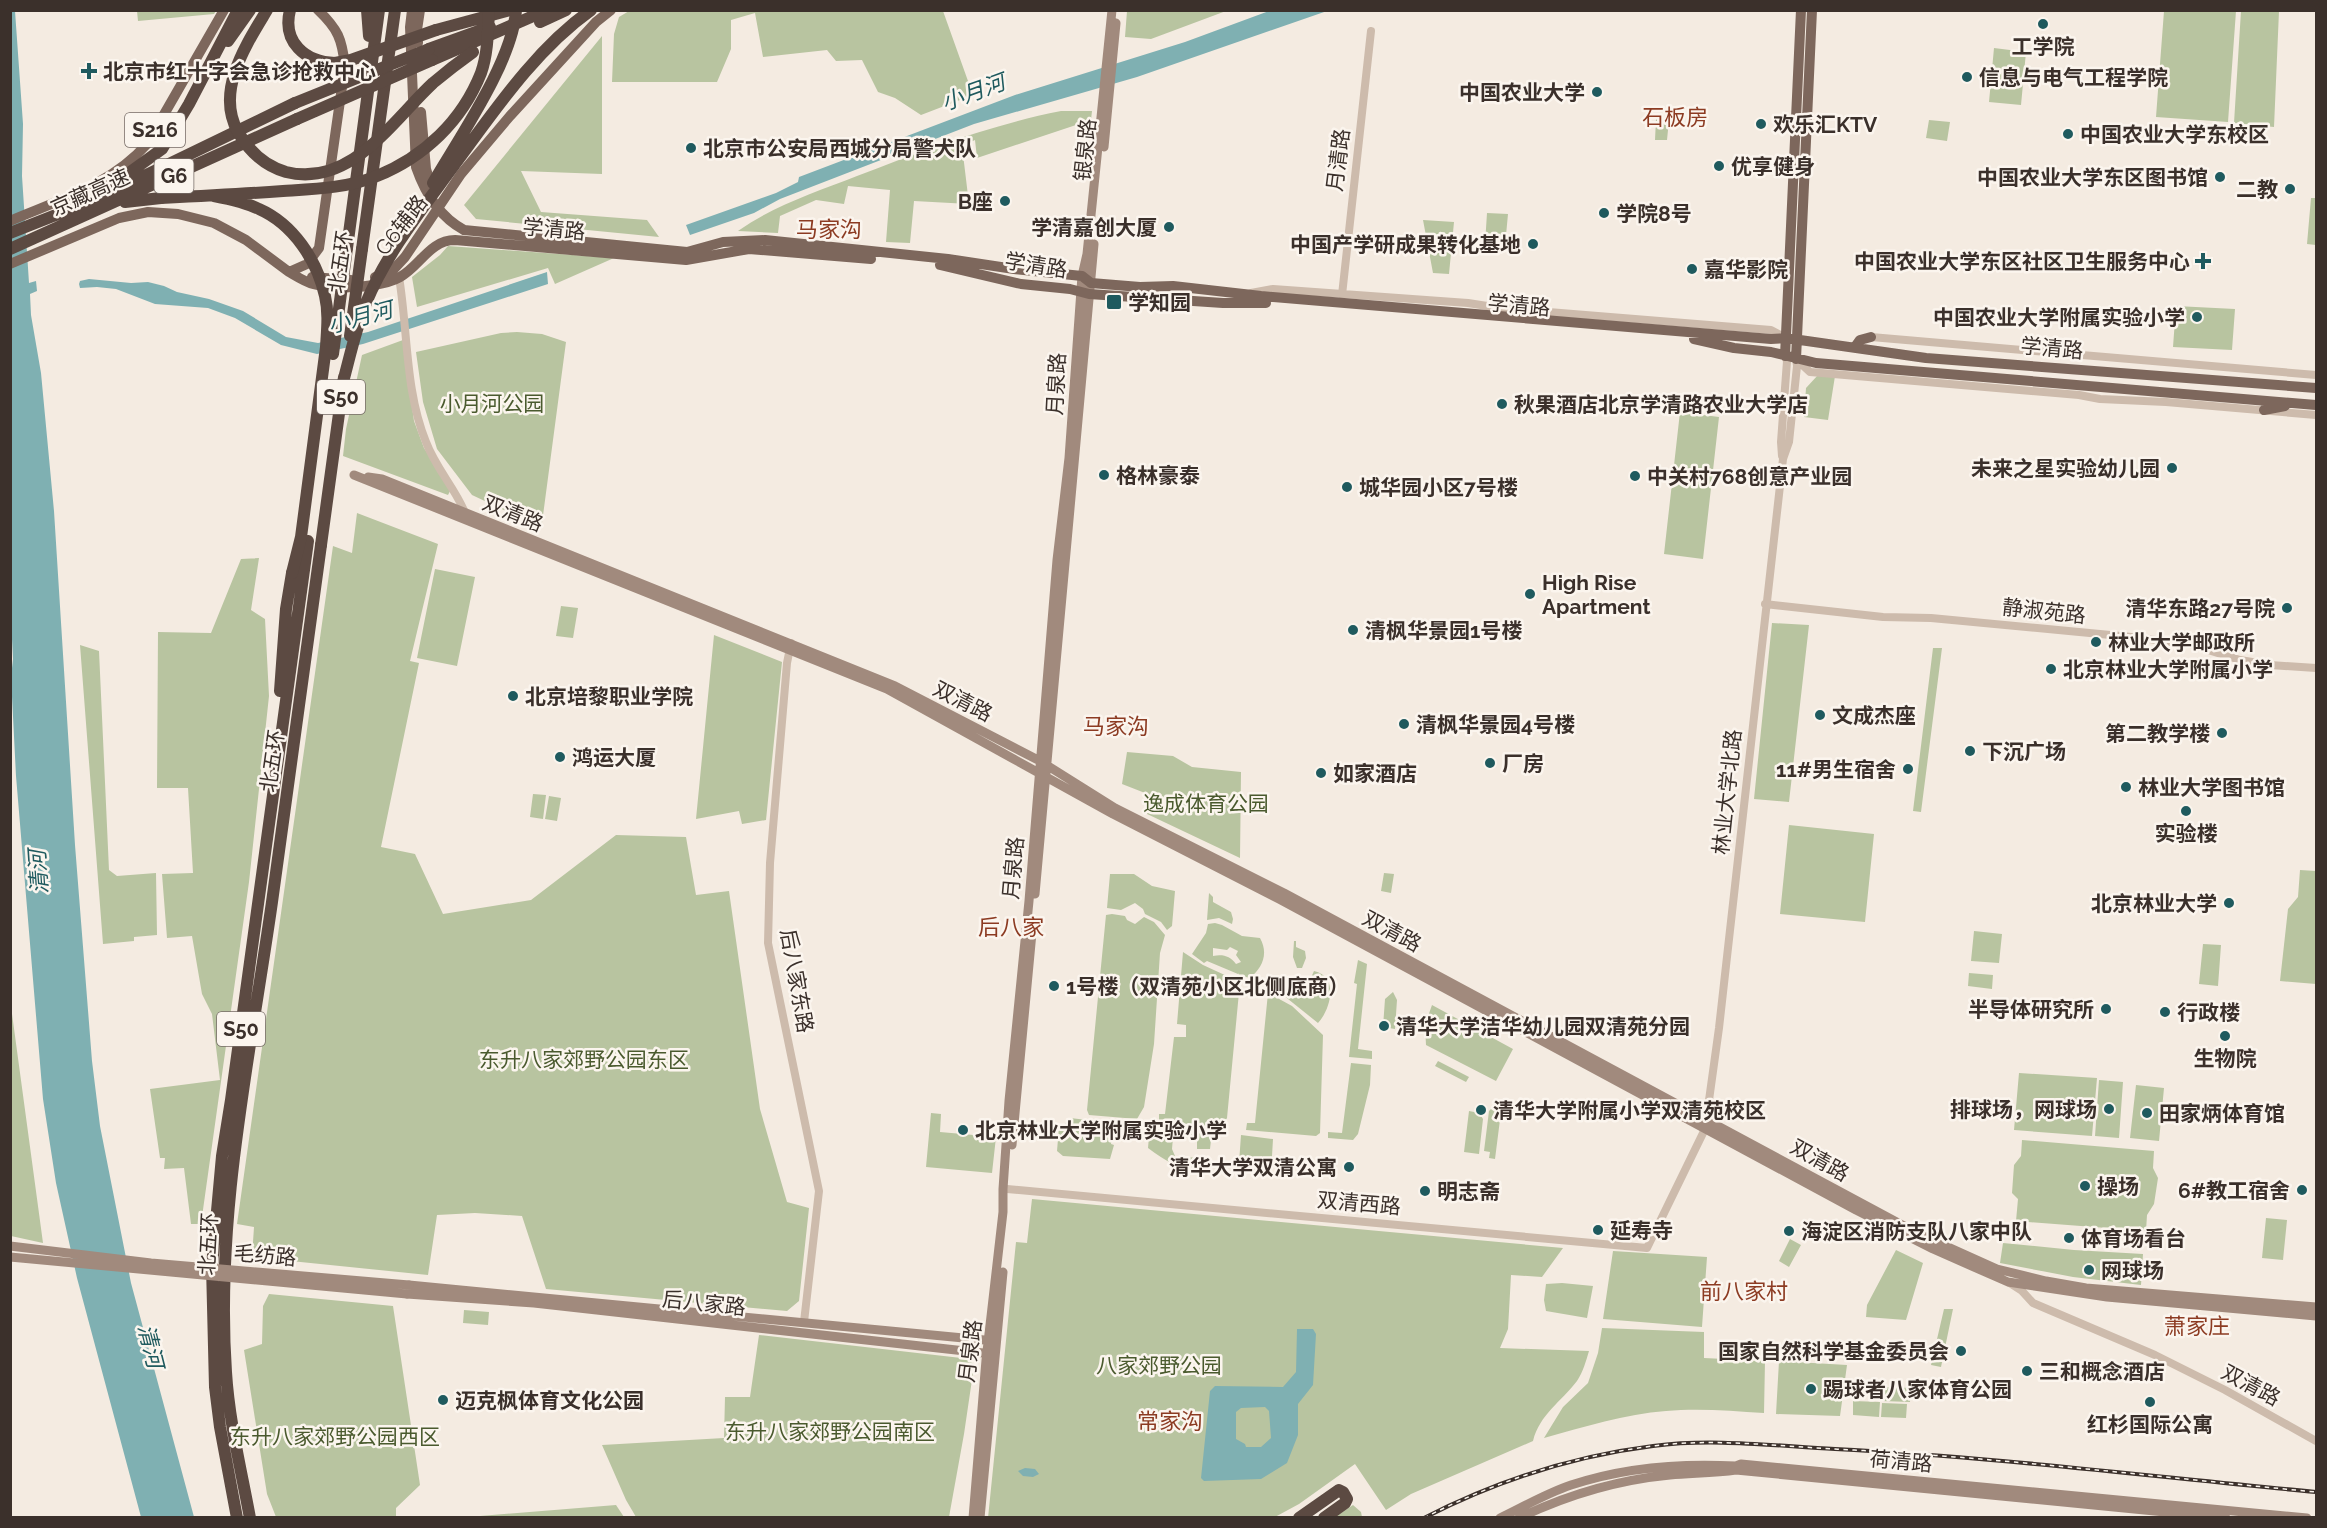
<svg xmlns="http://www.w3.org/2000/svg" width="2327" height="1528" font-family="Raleway,'Noto Sans SC',sans-serif">
	<rect width="100%" height="100%" fill="#f4ebe1"/>
	<path fill="#b8c4a0" fill-rule="evenodd" d="M137,11v-1l79,1 -2,3 -76,7z
		M943,11l30,84 -52,20 -26,-17 -17,-6 -16,-32 -26,1 -9,-11 -64,7 -8,-44 -24,7v29l-14,33h-105l2,-48 5,-17 10,-6z
		M1127,11v-1l99,1 -75,28 -26,-2z
		M2164,11h72l-8,111 -72,-5z
		M2241,11h38l-5,116 -40,-4z
		M602,36v138l-81,-3 20,41 106,8 12,17 -183,-18 -12,-14z
		M1994,48l32,4 -5,53 -32,-3z
		M1061,111h31l-1,9 -114,38 -2,-18 -13,6 7,58 -55,-3 -4,42 -24,-1 4,-52 -42,-4 -4,18 -28,-4 -36,16 -2,17 -40,-2c37,-26 78,-39 119,-55 67,-26 133,-51 204,-65z
		M1656,119l13,1 -2,20h-12z
		M1929,120l21,2 -3,19 -21,-3z
		M2311,198h5v47l-9,-1z
		M1487,213l21,1 -3,32 -20,-2z
		M1423,220l31,2 -5,52 -16,-1z
		M448,246l166,12 -59,26 -7,-16 -131,39 -5,-30 28,-22z
		M2176,306l59,3 -3,41 -59,-3z
		M517,332l25,2 24,8 -24,181 -4,3 -66,-31 -35,-46 -14,-47 -7,-50 85,-19z
		M403,340l11,81 10,27 27,41 -3,6 -105,-39 3,-27 16,-74z
		M1818,375l17,1 -7,44 -24,-3 2,-29z
		M1680,412l39,5 -16,142 -39,-5z
		M357,513l81,31 -28,117 9,2 -38,184 34,7 28,60 88,-14 85,-65 70,2 10,58 33,-4 31,218 27,93 22,6 -10,93 -12,10 -241,-22 -24,-73 -47,-3 -38,2 -9,60 -176,-18 2,-30 -17,-3 96,-678 19,7z
		M259,558l-8,52 14,9 4,77 -20,186 -48,342h-10l-7,-56 -20,1 1,-11h-5l-10,-69 70,-9 -8,-66 -10,-20 -10,-58 -25,2 -5,-64 31,-1 -5,-85h-31l1,-156 53,1 30,-74z
		M435,569l40,8 -18,89 -40,-8z
		M561,606l17,2 -5,30 -17,-2z
		M1772,623l37,2 -20,177 -35,-3z
		M714,635l68,27 -16,158 -24,4 -3,-13 -43,8z
		M80,645l19,6 10,219 8,6 39,-3 1,62 -23,2v4l-31,3z
		M1933,648h9l-21,164 -8,-1z
		M1127,752l46,4 19,11 49,5 -1,86 -95,-45v-20l-23,-9z
		M533,794l13,1 -3,24 -13,-2z
		M549,796l12,2 -4,23 -12,-2z
		M1789,825l85,9 -9,88 -85,-8z
		M2300,870l16,1v113l-36,-3 8,-72 10,-12z
		M1384,873l10,1 -3,19 -10,-2z
		M1110,874h24l18,12 23,5 -3,35 -5,4 -6,-8 -16,-8 -2,-5 -8,-6 -14,7 -14,-2z
		M1209,893l4,4v5l18,10 2,7 -1,5 -13,-6 -12,2z
		M1112,914l13,2 2,4 8,4 9,-7 10,5 11,13 -5,18 -6,91 -10,63 -7,12 -48,-4 -2,-5 19,-195z
		M1215,923l7,2 20,11 18,2c9,16 2,30 -10,40l-11,-3 -1,-2v1l-31,-13 -3,2 -12,-9 14,-21 2,-9zM1230,947l8,4 -2,4 5,7 -5,2c-6,-8 -13,-10 -23,-8v-8l14,2z
		M1974,931l28,3 -3,29 -28,-2z
		M1294,941h2v6l9,4 1,7 -4,10h-5l-4,-11z
		M2203,944l18,1 -3,41 -19,-2z
		M1183,952l20,13 37,17 -13,136 -4,6 -16,2 -48,-5v-7h6l9,-77h12v-12l-9,-1z
		M1358,960l9,4 -9,85 14,2v8l-23,-2 8,-73 -3,-1z
		M1314,971c25,5 17,38 4,52l-35,-28 8,-15 13,6 5,-4z
		M1969,973l24,2 -1,14 -24,-3z
		M1393,992l4,8 -2,29 -12,-2 2,-28z
		M1268,993l24,13 31,29 -3,98 -4,3 -70,-6 1,-7h8z
		M10,999l33,244 -32,-7z
		M1432,1005l81,44 -17,32 -70,-36 -1,-20z
		M1438,1061l31,16 -3,5 -31,-16z
		M1351,1063l20,2 -1,20 -12,49 -5,6 -25,-2v-6l14,1z
		M2019,1073l78,5 -5,58 -78,-6z
		M2099,1080l24,2 -4,56 -24,-2z
		M2136,1085l28,3 -5,53 -29,-3z
		M1497,1103l5,1 -7,55 -6,-1 1,-6 -6,-1 5,-40z
		M1469,1111l10,2 4,6 -4,35 -15,-2z
		M931,1113l10,1 -1,18 56,5 -4,36 -66,-6z
		M1070,1118l43,5 4,3 -1,2h-3l-2,16 3,1 -4,14 -47,-3 -6,-5 2,-24 4,-1z
		M1150,1125l62,6 -2,18h-13v-11l-24,-1 -1,12 3,7 34,3 -2,8c-27,2 -38,-3 -59,-19z
		M1241,1135l32,4 -2,34h-10l-22,-10z
		M2022,1140l132,11 -1,17 5,10 -4,26 -7,11 -1,16 -130,-10 2,-22 -6,-6 2,-28 7,-9z
		M1032,1199l531,49 -21,29 -31,-2 -3,54 -8,19 89,3c-3,10 -6,21 -12,30 -16,21 -37,33 -44,60l-122,53 -25,16 -31,-46 -56,40 -24,13 -287,1 28,-276 11,1z
		M2266,1218l21,2 -4,40 -21,-2z
		M1790,1239l11,6 -12,22 -10,-6z
		M2003,1243l71,7 69,4 -2,31 -68,-8 -73,-14z
		M1896,1250l27,13 -17,57 -40,-3 1,-12z
		M1613,1251l94,6 -5,70 -99,-8z
		M1562,1283l31,3 -6,32 -41,-7 -2,-11 2,-16z
		M269,1294l124,12 27,179 -24,23v9h-120l-9,-23 -23,-144 18,-6 1,-38z
		M1944,1309h9l-12,58 -10,-2z
		M464,1310l25,2 -1,13 -25,-2z
		M1602,1328l102,4v26l61,3 -1,52c-33,-2 -65,-5 -98,-2 -41,3 -82,16 -122,27l19,-31 25,-24 10,-30z
		M759,1335l211,24 4,7 -10,68 -15,83h-313l-10,-17 -24,-55 122,-7 1,-41h25z
		M1779,1361l68,4 -7,51 -64,-2z
		M1883,1387l28,1 -1,14 -28,-1z
		M1853,1401l27,1 -1,15 -26,-2z
		M1882,1403l25,1 -1,14 -25,-1z
		M616,1505l8,12h-156z
		M1353,1505l8,7 1,5h-27z"/>
	<path fill="#7fb0b2" fill-rule="evenodd" d="M10,11h5l8,113 -1,52 7,107 7,-2 1,10 -7,3 1,21 10,58 13,138 21,334 17,216 8,65 31,157 63,234h-53l-64,-239 -21,-95 -13,-84 -27,-323 -5,-99 2,-18 -3,-60z
		M1269,11h58l-190,66 -163,47 -194,75 -26,14 -64,22 -4,-10 90,-32 22,-11 1,-5 216,-82 170,-53z
		M547,272l1,12 -185,60 -46,10 -36,-9 -46,-27 -27,-10 -53,-4 -39,-15 -19,-2 -17,1 -1,-4 1,-3 9,-2 42,4 17,-1 16,4 13,6 32,7 34,12 43,26 32,6 50,-11z
		M1297,1329h16l3,5 -3,51 -15,19v31l-11,28 -26,16 -57,2 -3,-3 9,-87 5,-5 68,1 13,-15zM1265,1407l4,4 2,27 -10,9h-15l-1,-3 -9,-5v-27l5,-4z
		M1025,1468l10,1 4,5 -6,3 -10,-1 -5,-5z"/>
	<g fill="none" stroke-linecap="round" stroke-linejoin="round">
		<path stroke="#cdbbac" stroke-width="8" d="M399,277c9,54 6,114 27,165 10,27 30,47 40,73
			M1251,293l22,-4 195,14 32,5 271,22 15,8
			M1342,295l29,-264
			M1871,337l445,38
			M1796,359l14,13 269,23 21,4 66,3 150,13
			M1782,456l-1,-14 6,-81 -2,-5
			M1765,604l118,13 48,1 211,20 50,7 48,15 30,5 46,3
			M791,643l-4,20 -17,200 -2,80 51,248 -15,131
			M1007,1189l640,59 58,-119 14,-101 64,-569 6,-17 8,-76 -1,-7
			M2008,1282l14,9 11,12 122,52 70,35 91,51"/>
		<path stroke="#a18a7d" stroke-width="9" d="M1104,147l12,-124
			M354,475l533,214 226,125 166,85 577,311 77,39 75,33 99,15 209,19
			M368,477l14,2 513,207 145,75 75,47 169,85 633,340 80,36 49,12 40,7 230,19
			M1035,894l59,-650
			M1012,1145l21,-223
			M409,1285l586,56
			M407,1294l127,9 458,51
			M973,1518l13,-158 17,-148v-23l6,-88 20,-200 28,-341 12,-102 13,-182 5,-22 25,-244
			M980,1518l23,-246
			M1500,1518c23,-11 47,-25 71,-33 54,-18 109,-22 165,-19l5,-2 566,54
			M1519,1518c48,-23 98,-38 151,-43 22,-2 44,-2 66,-5l490,48"/>
		<path stroke="#7d675c" stroke-width="10" d="M412,10l-2,17 6,140c9,26 24,50 48,63l223,22 36,-10 42,-2 183,19 66,10 68,7 9,7 49,4 33,-1 88,10 510,43 15,-1 140,20 390,30
			M418,43l-1,-13 3,-20
			M421,112l5,57 7,22
			M10,221c49,-21 101,-36 137,-77l77,-134
			M10,264l109,-46 29,-6 30,2 36,9 32,17 43,32 5,1
			M940,265l81,19 49,5 19,5 134,9h43
			M289,272c7,4 16,10 24,12 21,6 67,4 87,-7 20,-11 30,-37 55,-37l231,20 63,-11 122,10
			M289,272l18,-8 12,-16 26,-182c-3,-27 -7,-37 -27,-56
			M312,277l39,3
			M375,277l16,-5 14,-15 56,-83 49,-58 86,-94 15,-12
			M1694,339l40,9 37,4 45,11 500,42
			M1855,347l5,-7 11,-3
			M1785,356l16,-346
			M1796,359l16,-349
			M2264,410l21,-4"/>
		<path stroke="#5c4a42" stroke-width="12" d="M290,10c-8,32 15,52 45,53
			M367,10l2,26
			M540,22l26,-12
			M436,30l74,-20
			M228,41l22,-31
			M429,49l61,-22
			M432,60l115,-50
			M115,183l47,-34 27,-45 49,-94
			M125,202l36,-4
			M10,233l89,-35 196,-95
			M347,248l32,-238
			M10,249l287,-130
			M362,249l33,-239
			M280,691l6,-82 6,-36
			M237,1518l-17,-91 -5,-40 -3,-121 10,-110 9,-56 77,-559
			M250,1518c-9,-49 -21,-97 -24,-146 -11,-158 24,-315 46,-470 17,-119 32,-238 49,-357
			M1299,1518l40,-28 4,2 4,7 -2,4 -21,15"/>
		<g stroke="#3b302b" stroke-width="4">
			<path id="rail" d="M1424,1518c72,-37 149,-62 229,-72 60,-8 122,0 182,3 161,8 321,28 481,43"/>
		</g>
		<use href="#rail" stroke="#fbf5ee" stroke-width="1.5" stroke-dasharray="4.5" stroke-linecap="butt"/>
		<path stroke="#a18a7d" stroke-width="9" d="M10,1246l141,17 258,22
			M10,1257l397,37"/>
		<path stroke="#5c4a42" stroke-width="12" d="M267,10c-21,35 -52,81 -29,122 11,19 27,34 48,40 65,16 106,-51 147,-89 13,-11 26,-21 40,-31
			M335,63l16,-3 85,-30
			M295,103l134,-54
			M297,119l135,-59
			M433,183c26,-45 80,-122 83,-173
			M214,196c16,3 31,6 45,13 34,15 58,51 66,87 4,17 2,34 1,51l-25,190 -9,36
			M161,198c41,-2 81,-4 122,-7 31,-2 65,-3 94,-15 47,-19 85,-55 104,-103 7,-20 7,-42 8,-63
			M350,336l12,-87
			M333,354l14,-106
			M343,382c7,-26 13,-54 23,-79 21,-51 57,-95 89,-139 40,-54 80,-114 136,-154
			M321,545l23,-168"/>
	</g>
	<g fill="#1f5a5e" stroke="#fbf5ee" stroke-width="2">
		<circle cx="2043" cy="24" r="6"/>
		<path d="M86 62h6v6h6v6h-6v6h-6v-6h-6v-6h6z"/>
		<circle cx="1967" cy="77" r="6"/>
		<circle cx="1597" cy="92" r="6"/>
		<circle cx="1761" cy="124" r="6"/>
		<circle cx="2068" cy="134" r="6"/>
		<circle cx="691" cy="148" r="6"/>
		<circle cx="1719" cy="166" r="6"/>
		<circle cx="2220" cy="177" r="6"/>
		<circle cx="2290" cy="189" r="6"/>
		<circle cx="1005" cy="201" r="6"/>
		<circle cx="1604" cy="213" r="6"/>
		<circle cx="1169" cy="227" r="6"/>
		<circle cx="1533" cy="244" r="6"/>
		<path d="M2200 252h6v6h6v6h-6v6h-6v-6h-6v-6h6z"/>
		<circle cx="1692" cy="269" r="6"/>
		<rect x="1106" y="294" width="16" height="16" rx="3"/>
		<circle cx="2197" cy="317" r="6"/>
		<circle cx="1502" cy="404" r="6"/>
		<circle cx="2172" cy="468" r="6"/>
		<circle cx="1104" cy="475" r="6"/>
		<circle cx="1635" cy="476" r="6"/>
		<circle cx="1347" cy="487" r="6"/>
		<circle cx="1530" cy="594" r="6"/>
		<circle cx="2287" cy="608" r="6"/>
		<circle cx="1353" cy="630" r="6"/>
		<circle cx="2096" cy="642" r="6"/>
		<circle cx="2051" cy="669" r="6"/>
		<circle cx="513" cy="696" r="6"/>
		<circle cx="1820" cy="715" r="6"/>
		<circle cx="1404" cy="724" r="6"/>
		<circle cx="2222" cy="733" r="6"/>
		<circle cx="1970" cy="751" r="6"/>
		<circle cx="560" cy="757" r="6"/>
		<circle cx="1490" cy="763" r="6"/>
		<circle cx="1908" cy="769" r="6"/>
		<circle cx="1321" cy="773" r="6"/>
		<circle cx="2126" cy="787" r="6"/>
		<circle cx="2186" cy="811" r="6"/>
		<circle cx="2229" cy="903" r="6"/>
		<circle cx="1054" cy="986" r="6"/>
		<circle cx="2106" cy="1009" r="6"/>
		<circle cx="2165" cy="1012" r="6"/>
		<circle cx="1384" cy="1026" r="6"/>
		<circle cx="2225" cy="1036" r="6"/>
		<circle cx="2109" cy="1109" r="6"/>
		<circle cx="1481" cy="1110" r="6"/>
		<circle cx="2147" cy="1113" r="6"/>
		<circle cx="963" cy="1130" r="6"/>
		<circle cx="1349" cy="1167" r="6"/>
		<circle cx="2085" cy="1186" r="6"/>
		<circle cx="2302" cy="1190" r="6"/>
		<circle cx="1425" cy="1191" r="6"/>
		<circle cx="1598" cy="1230" r="6"/>
		<circle cx="1789" cy="1231" r="6"/>
		<circle cx="2069" cy="1238" r="6"/>
		<circle cx="2089" cy="1270" r="6"/>
		<circle cx="1961" cy="1351" r="6"/>
		<circle cx="2027" cy="1371" r="6"/>
		<circle cx="1811" cy="1389" r="6"/>
		<circle cx="443" cy="1400" r="6"/>
		<circle cx="2150" cy="1402" r="6"/>
	</g>
	<g text-anchor="middle" dominant-baseline="central" stroke-width="5" stroke-linejoin="round" paint-order="stroke">
		<g fill="#fbf5ee" stroke="#756b66" stroke-width="1.5">
			<rect x="125" y="113" width="60" height="34" rx="4.5"/>
			<rect x="154.5" y="159" width="39" height="34" rx="4.5"/>
			<rect x="317" y="380" width="48" height="34" rx="4.5"/>
			<rect x="217" y="1012" width="48" height="34" rx="4.5"/>
		</g>
		<g font-size="20" font-weight="bold" fill="#3b302b">
			<text x="155" y="130">S216</text>
			<text x="174" y="176">G6</text>
			<text x="341" y="397">S50</text>
			<text x="241" y="1029">S50</text>
		</g>
		<g font-size="21" font-weight="bold" fill="#3b302b" stroke="#fbf5ee" text-anchor="start">
			<text x="2043" y="46" text-anchor="middle">工学院</text>
			<text x="103" y="71">北京市红十字会急诊抢救中心</text>
			<text x="1979" y="77">信息与电气工程学院</text>
			<text x="1585" y="92" text-anchor="end">中国农业大学</text>
			<text x="1773" y="124">欢乐汇KTV</text>
			<text x="2080" y="134">中国农业大学东校区</text>
			<text x="703" y="148">北京市公安局西城分局警犬队</text>
			<text x="1731" y="166">优享健身</text>
			<text x="2208" y="177" text-anchor="end">中国农业大学东区图书馆</text>
			<text x="2278" y="189" text-anchor="end">二教</text>
			<text x="993" y="201" text-anchor="end">B座</text>
			<text x="1616" y="213">学院8号</text>
			<text x="1157" y="227" text-anchor="end">学清嘉创大厦</text>
			<text x="1521" y="244" text-anchor="end">中国产学研成果转化基地</text>
			<text x="2190" y="261" text-anchor="end">中国农业大学东区社区卫生服务中心</text>
			<text x="1704" y="269">嘉华影院</text>
			<text x="1128" y="302">学知园</text>
			<text x="2185" y="317" text-anchor="end">中国农业大学附属实验小学</text>
			<text x="1514" y="404">秋果酒店北京学清路农业大学店</text>
			<text x="2160" y="468" text-anchor="end">未来之星实验幼儿园</text>
			<text x="1116" y="475">格林豪泰</text>
			<text x="1647" y="476">中关村768创意产业园</text>
			<text x="1359" y="487">城华园小区7号楼</text>
			<text x="1542" y="582">High Rise<tspan x="1542" dy="24">Apartment</tspan></text>
			<text x="2275" y="608" text-anchor="end">清华东路27号院</text>
			<text x="1365" y="630">清枫华景园1号楼</text>
			<text x="2108" y="642">林业大学邮政所</text>
			<text x="2063" y="669">北京林业大学附属小学</text>
			<text x="525" y="696">北京培黎职业学院</text>
			<text x="1832" y="715">文成杰座</text>
			<text x="1416" y="724">清枫华景园4号楼</text>
			<text x="2210" y="733" text-anchor="end">第二教学楼</text>
			<text x="1982" y="751">下沉广场</text>
			<text x="572" y="757">鸿运大厦</text>
			<text x="1502" y="763">厂房</text>
			<text x="1896" y="769" text-anchor="end">11#男生宿舍</text>
			<text x="1333" y="773">如家酒店</text>
			<text x="2138" y="787">林业大学图书馆</text>
			<text x="2186" y="833" text-anchor="middle">实验楼</text>
			<text x="2217" y="903" text-anchor="end">北京林业大学</text>
			<text x="1066" y="986">1号楼（双清苑小区北侧底商）</text>
			<text x="2094" y="1009" text-anchor="end">半导体研究所</text>
			<text x="2177" y="1012">行政楼</text>
			<text x="1396" y="1026">清华大学洁华幼儿园双清苑分园</text>
			<text x="2225" y="1058" text-anchor="middle">生物院</text>
			<text x="2097" y="1109" text-anchor="end">排球场，网球场</text>
			<text x="1493" y="1110">清华大学附属小学双清苑校区</text>
			<text x="2159" y="1113">田家炳体育馆</text>
			<text x="975" y="1130">北京林业大学附属实验小学</text>
			<text x="1337" y="1167" text-anchor="end">清华大学双清公寓</text>
			<text x="2097" y="1186">操场</text>
			<text x="2290" y="1190" text-anchor="end">6#教工宿舍</text>
			<text x="1437" y="1191">明志斋</text>
			<text x="1610" y="1230">延寿寺</text>
			<text x="1801" y="1231">海淀区消防支队八家中队</text>
			<text x="2081" y="1238">体育场看台</text>
			<text x="2101" y="1270">网球场</text>
			<text x="1949" y="1351" text-anchor="end">国家自然科学基金委员会</text>
			<text x="2039" y="1371">三和概念酒店</text>
			<text x="1823" y="1389">踢球者八家体育公园</text>
			<text x="455" y="1400">迈克枫体育文化公园</text>
			<text x="2150" y="1424" text-anchor="middle">红杉国际公寓</text>
		</g>
		<g font-size="21" fill="#3b302b" stroke="#fbf5ee">
			<text transform="translate(1085 150) rotate(-84)">银泉路</text>
			<text transform="translate(1338 160) rotate(-83)">月清路</text>
			<text transform="translate(90 192) rotate(-24)">京藏高速</text>
			<text transform="translate(401 225) rotate(-52)">G6辅路</text>
			<text transform="translate(554 229) rotate(5)">学清路</text>
			<text transform="translate(340 262) rotate(-82)">北五环</text>
			<text transform="translate(1036 265) rotate(9)">学清路</text>
			<text transform="translate(1519 305) rotate(5)">学清路</text>
			<text transform="translate(2052 348) rotate(5)">学清路</text>
			<text transform="translate(1056 384) rotate(-87)">月泉路</text>
			<text transform="translate(513 513) rotate(22)">双清路</text>
			<text transform="translate(2044 611) rotate(6)">静淑苑路</text>
			<text transform="translate(963 701) rotate(27)">双清路</text>
			<text transform="translate(272 761) rotate(-82)">北五环</text>
			<text transform="translate(1727 792) rotate(-84)">林业大学北路</text>
			<text transform="translate(1013 868) rotate(-85)">月泉路</text>
			<text transform="translate(1392 931) rotate(28)">双清路</text>
			<text transform="translate(797 981) rotate(80)">后八家东路</text>
			<text transform="translate(1820 1160) rotate(29)">双清路</text>
			<text transform="translate(1359 1203) rotate(5)">双清西路</text>
			<text transform="translate(208 1244) rotate(-87)">北五环</text>
			<text transform="translate(265 1255) rotate(5)">毛纺路</text>
			<text transform="translate(704 1303) rotate(6)">后八家路</text>
			<text transform="translate(970 1351) rotate(-83)">月泉路</text>
			<text transform="translate(2251 1385) rotate(28)">双清路</text>
			<text transform="translate(1901 1461) rotate(5)">荷清路</text>
		</g>
		<g font-size="21" fill="#4a5a2e" stroke="#fbf5ee">
			<text x="492" y="403">小月河公园</text>
			<text x="1206" y="803">逸成体育公园</text>
			<text x="584" y="1059">东升八家郊野公园东区</text>
			<text x="1159" y="1365">八家郊野公园</text>
			<text x="830" y="1431">东升八家郊野公园南区</text>
			<text x="335" y="1436">东升八家郊野公园西区</text>
		</g>
		<g font-size="22" font-style="italic" fill="#1f5a5e" stroke="#fbf5ee">
			<text transform="translate(973 92) rotate(-20)">小月河</text>
			<text transform="translate(360 317) rotate(-15)">小月河</text>
			<text transform="translate(38 872) rotate(-94)">清河</text>
			<text transform="translate(151 1346) rotate(76)">清河</text>
		</g>
		<g font-size="22" fill="#8c3b22" stroke="#fbf5ee">
			<text x="1675" y="117">石板房</text>
			<text x="829" y="229">马家沟</text>
			<text x="1116" y="726">马家沟</text>
			<text x="1011" y="927">后八家</text>
			<text x="1744" y="1291">前八家村</text>
			<text x="2197" y="1326">萧家庄</text>
			<text x="1170" y="1421">常家沟</text>
		</g>
	</g>
	<rect width="2327" height="1528" fill="none" stroke="#3b302b" stroke-width="24"/>
</svg>
